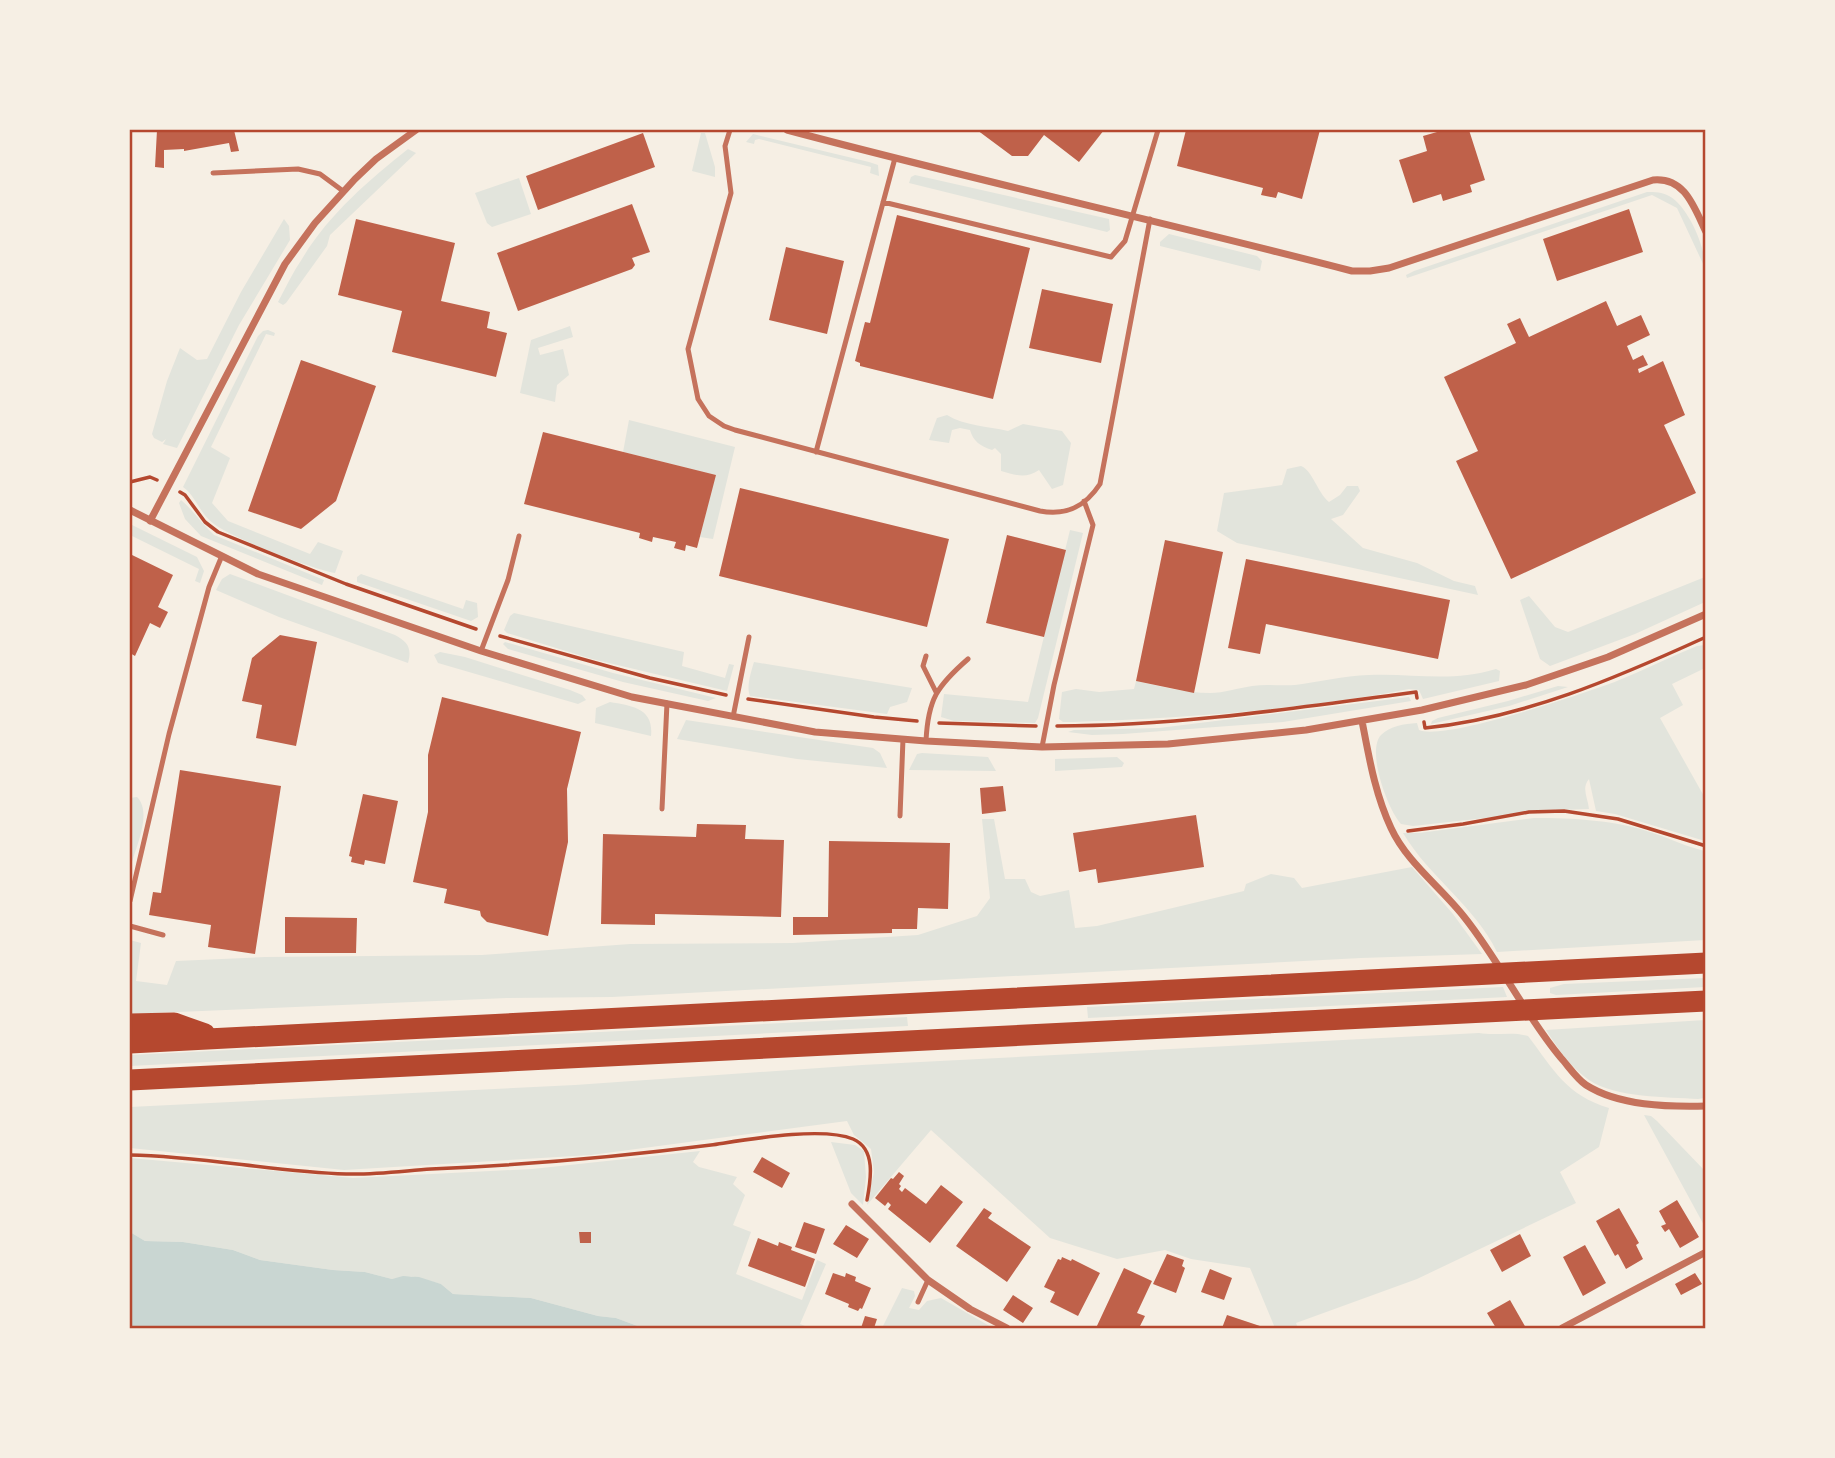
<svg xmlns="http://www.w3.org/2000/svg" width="1835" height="1458" font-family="Barlow,sans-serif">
	<rect width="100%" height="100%" fill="#f6efe4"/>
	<path fill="#e2e4dc" d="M701,133h4l10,34v10l-23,-6z
		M753,134l116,28 9,3 1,11 -9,-3 1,-6 -112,-28 -4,1 -1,4 -8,-2z
		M408,149l8,4 -86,82 -3,11 -41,57 -3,2 -5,-3c8,-15 15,-30 24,-43 26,-44 67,-79 106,-110z
		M915,175l194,44 1,11 -3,2 -198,-49 2,-6z
		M519,178l12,36 -39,13 -5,-4 -12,-30z
		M1647,192c8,0 15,0 22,4 19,10 37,52 36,72l-28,-60 -25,-13 -245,83 -1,-3 8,-4z
		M284,219l5,7 1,14 -51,85 -62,123 -14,-4 3,-5 -4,3 -8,-4 -2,-4 15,-53 13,-33 17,12 10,-1 34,-67z
		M1169,234l88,22 5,5 -2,10 -100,-25v-4z
		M570,326l3,11 -35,11 2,7 23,-6 6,26 -12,10 -2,17 -35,-9 11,-53z
		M268,330l7,3 -1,3 -8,-2 -55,113 19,11 -18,45 16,18 82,33 8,-12 25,9 -8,22c-21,-3 -105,-36 -121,-49 -15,-11 -18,-28 -31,-37l75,-151 5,-5z
		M947,415c18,11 40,11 61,16l15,-7 39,7 9,12 -8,42 -11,4 -13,-19c-13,9 -24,5 -38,1v-17l-6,-6 -3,2c-12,-4 -19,-9 -22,-20l-10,-2 -8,2 -3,13 -20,-3 8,-22z
		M629,420l106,27 -22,92 -13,-2 15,-62 -92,-23z
		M1301,466c12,5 16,26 28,36l11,-7 7,-9h11l2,5 -17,24 -12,4 32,29 54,15 37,18 21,5 3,9 -241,-52 -20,-12 7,-38 58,-8 5,-16z
		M181,500c12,10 21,24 33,35l110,45 -2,5 -121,-49 -16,-17 -6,-16z
		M130,524l67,33 7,14 -4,12 -5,-2 4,-12 -69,-34z
		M1070,530l13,3 -45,185 -3,5 -81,-2 -13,-4 3,-23 84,8z
		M230,574l165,61c13,7 17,13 13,28l-129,-46 -63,-27 6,-11z
		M361,574l102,35 3,-9 11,3 1,14 -7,4 -114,-39v-5z
		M1705,577v25l-70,32 -85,32 -10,-7 -20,-59 9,-4 26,31 13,5z
		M514,613l170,39 -2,14 43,12 4,-14 5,1 -7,26 -135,-32 -85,-26 -3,-3 6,-14z
		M505,642l108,31 103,25 -8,3 -85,-19 -115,-33 -5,-5z
		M1705,645v28l-2,-4 -31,15 11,21 -23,13 45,80v43l-90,-27 -19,-3 -7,-32c-8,9 -1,19 0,30l-30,1 -146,16 -12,-2c-13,-14 -35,-73 -20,-89 9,-9 23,-11 36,-12l2,7c25,11 167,-37 198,-49 27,-11 53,-24 80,-35z
		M440,652l25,5 105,33 12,5 4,5 -8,4 -140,-41 -4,-8z
		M754,662l158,26 -5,14 -17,5 -3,7 -137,-18c-4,-9 1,-24 4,-34z
		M1496,669l4,2 -1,10 -76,18 -4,-9 -10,-1c-108,21 -225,29 -336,33h-10l-4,-3 3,-27 14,-3 23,3 35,-3 2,-8c24,5 49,12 74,12 14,0 28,-5 42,-7 14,-2 28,0 43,-1 24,-3 48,-9 74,-10 45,-2 81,8 127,-6z
		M1558,686l10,1 -59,19 -78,18 1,-3 6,-3 70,-17z
		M1409,697l2,4 -128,21 -160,12 -31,1 -24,-3 6,-2 85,-2z
		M610,702c22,4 44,6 41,34l-56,-13 1,-15z
		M686,720l187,28 7,5 7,15 -90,-9 -120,-20z
		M922,753l66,4 8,14 -87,-1 8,-16z
		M1117,757l7,6 -2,4 -67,4v-12z
		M137,797c15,15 0,47 -5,65h-2v-64z
		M1534,818c39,0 82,2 119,15 18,6 34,14 52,18v89l-208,12c-22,-46 -68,-75 -94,-119h16z
		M982,819h12l11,60h20l6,13 9,4 29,-6 6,38 22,-2 147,-35 2,-7 25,-10 23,4 8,10 110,-21 41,47 29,40 -121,4 -749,39 -105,1 -377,16v-74l11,3 -5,38 31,4 9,-24 89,-4 217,-2 148,-11 163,-1 125,-8 59,-19 13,-18z
		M1705,978v9l-149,8 -6,-2v-5l14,-4z
		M1503,987l4,10 -419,21 -1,-11z
		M907,1017l1,9 -778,40v-11z
		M1705,1020v78l-7,1c-31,-2 -82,-1 -109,-19 -18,-12 -32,-33 -43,-50z
		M1479,1033c17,3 33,-2 49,3 26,34 38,59 81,72l-10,39 -39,25 16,31 -159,76 -121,44 2,5h-23l-25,-60 -59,-9 -26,-9 -48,9 -67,-21 -119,-108 -64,75 7,-33 -3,-23 -17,-14 -7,-14 -256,34 -247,15 -214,-22v-41l445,-22 287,-20z
		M1644,1115l7,1 6,5 48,50v56z
		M831,1142l24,3 9,6 2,26 -3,28 -12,-12z
		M700,1151l-7,11 6,5 38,10 -4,7 12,11 -12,30 18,7 -15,42 66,26 15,-40 9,4 -26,60 10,4h-167l-27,-10 -18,-2 -67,-18 -78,-4 -12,-10 -30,-8 -19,3 -27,-7 -32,-2 -73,-10 -27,-10 -50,-8 -38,-1 -15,-9v-74l223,20 179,-9z
		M902,1288l12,3 1,5 -6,12 10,2 8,-9 14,-3 52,30h-111z"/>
	<path fill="#c9d6d2" d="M130,1232l15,9 38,1 50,8 27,10 73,10 32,2 27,7 11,-3 16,1 22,7 12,10 78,4 67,18 18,2 27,10h-513z"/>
	<path fill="#bf614a" d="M157,130h77l5,21 -8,1 -2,-9 -45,8v-2l-20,1v18l-9,-1z
		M977,130h127l-25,32 -35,-27 -16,21h-16z
		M1186,130h134l-18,69 -24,-7 -2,6 -15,-3 2,-7 -86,-22z
		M1444,130h25l16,50 -15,5 2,7 -29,9 -2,-7 -28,9 -14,-43 28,-9 -4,-15z
		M643,133l12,34 -117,43 -12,-34z
		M632,204l18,48 -18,6 3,7 -3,4 -114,42 -21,-58z
		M1629,209l14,43 -86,29 -14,-42z
		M897,215l133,33 -37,151 -133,-33v-3l-5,-2 10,-39 5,1z
		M356,219l99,24 -14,58 49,11 -3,16 20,5 -11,44 -104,-25 10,-41 -64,-16z
		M786,247l58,14 -17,73 -58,-14z
		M1042,289l71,15 -12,59 -72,-15z
		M1606,301l11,25 24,-11 9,20 -23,11 6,14 10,-5 5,10 -10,4 1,4 24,-12 22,54 -21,10 32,68 -185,86 -55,-118 22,-10 -34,-74 72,-34 -9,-19 13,-6 9,19z
		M301,360l75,26 -40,115 -35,28 -53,-18z
		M543,432l173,43 -19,73 -11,-3 -1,6 -11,-3 2,-6 -23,-5 -1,5 -13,-4 1,-5 -116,-29z
		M740,488l209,51 -22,88 -208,-51z
		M1007,535l59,15 -22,87 -58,-14z
		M1165,540l58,12 -29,141 -58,-12z
		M130,554l43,21 -15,32 10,5 -8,16 -10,-5 -15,33 -5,-3z
		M1246,559l204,41 -12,59 -172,-35 -6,30 -32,-6z
		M280,635l37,7 -21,104 -40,-8 6,-33 -20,-4 10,-43z
		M442,697l139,35 -14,57 1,53 -20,94 -61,-14 -6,-6 -1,-5 -36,-8 3,-14 -34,-7 15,-70v-57z
		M180,770l101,16 -26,168 -47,-7 3,-22 -62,-10 4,-23 8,1z
		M1003,786l3,25 -24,3 -2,-26z
		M363,794l35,7 -13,63 -20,-4 -1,5 -13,-3 1,-5 -3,-1z
		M1196,815l8,52 -106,16 -2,-14 -17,3 -6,-39z
		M697,824l49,1 -1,14 39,1 -3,77 -126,-3v11l-54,-1 2,-90 93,3z
		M829,841l121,2 -2,66 -30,-1 -1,21h-25v4l-99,2v-18h35z
		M285,917l72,1 -1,35h-71z
		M762,1157l28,16 -8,15 -29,-16z
		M899,1172l5,4 -5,8 2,2 -2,3 3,3 3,-4 21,16 15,-19 22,17 -33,41 -42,-34 3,-4 -3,-3 -3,4 -10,-8 16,-20 2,1z
		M1677,1200l22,37 -19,11 -11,-19 -4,3 -4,-6 5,-2 -7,-13z
		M984,1208l8,5 -4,5 43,29 -24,35 -51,-36z
		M1619,1208l20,35 -3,2 7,14 -17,10 -8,-15 -3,2 -19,-35z
		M804,1222l21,7 -9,25 -21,-7z
		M846,1225l23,14 -12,19 -24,-14z
		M579,1232h12v11h-11z
		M1520,1234l11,22 -29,16 -12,-22z
		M758,1238l20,8 1,-4 13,5 -1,3 24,9 -10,28 -57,-21z
		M1585,1245l21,38 -23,13 -20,-39z
		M1167,1254l17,6 -2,6 3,2 -9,25 -23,-9z
		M1062,1257l9,4 1,-2 28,14 -22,43 -28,-14 5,-10 -11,-5 14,-28 3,1z
		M1124,1268l28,13 -15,32 8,3 -6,12h-43z
		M1210,1269l22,9 -8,22 -23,-8z
		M833,1273l12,4 1,-4 10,4 -1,4 16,7 -9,21 -2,-1 -2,3 -10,-4 1,-3 -24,-10z
		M1695,1273l7,11 -21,11 -6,-11z
		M1013,1295l20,13 -10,15 -20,-13z
		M1510,1300l16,28h-30l-9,-15z
		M1227,1315l39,13h-44z
		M865,1316l12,3 -3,9h-13z"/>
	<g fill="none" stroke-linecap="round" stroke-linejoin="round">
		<path stroke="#b5482f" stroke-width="3.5" d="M130,482l20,-5 7,3
			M180,492l5,3 20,27 13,10 128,52 130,45
			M500,636l150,42 76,17
			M748,699l126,18 43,4
			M1424,722l1,6c99,-10 191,-50 281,-91
			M939,723l97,3
			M1057,726c121,0 239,-18 359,-34l1,6
			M1408,831l55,-7 66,-12 35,-1 54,8 88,27
			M130,1155c72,1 144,17 216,19 28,1 57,-3 85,-5 94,-4 186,-12 280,-24 34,-5 111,-19 142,-6 23,10 18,40 14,61"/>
		<path stroke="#c5725c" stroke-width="5" d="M730,130l-5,16 6,47 -43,156 10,50 11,17 15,10 11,4 305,81c26,5 45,-4 60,-27l50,-265
			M213,173l85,-4 22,5 23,17
			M883,202l228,55 14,-16 33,-111
			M816,452l79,-294
			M481,651l27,-71 11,-44
			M926,656l-3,10 13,26
			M733,717l16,-80
			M926,741c2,-42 11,-55 42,-82
			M1042,747l12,-62 39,-160 -9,-24
			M662,809l5,-106
			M900,816l3,-77
			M130,901l39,-167 40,-147 12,-29
			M130,926l33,9
			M918,1302l10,-22"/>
		<path stroke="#c5725c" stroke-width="7" d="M787,130c187,50 377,92 565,141h18l19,-3 264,-88c32,-3 41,27 53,52
			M130,510l128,64 223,77 151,46 183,35 111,9 116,6 126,-3 138,-14 116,-20 104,-25 82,-28 98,-43
			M150,521l135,-257 30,-41 40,-44 21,-20 40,-29
			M1362,721c7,36 13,73 29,107 16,35 51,60 74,90 35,44 60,97 96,140 8,9 16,21 25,27 33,21 82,22 120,21
			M852,1204l76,76 42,29 37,19
			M1562,1328l144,-76"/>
		<path stroke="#b5482f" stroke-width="21" d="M130,1024l44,-1 31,11
			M130,1043l1576,-80
			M130,1080l1576,-79"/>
	</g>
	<rect width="1835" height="1458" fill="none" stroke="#f6efe4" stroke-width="262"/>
	<rect x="131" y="131" width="1573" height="1196" fill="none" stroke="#b5482f" stroke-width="2.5"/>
</svg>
